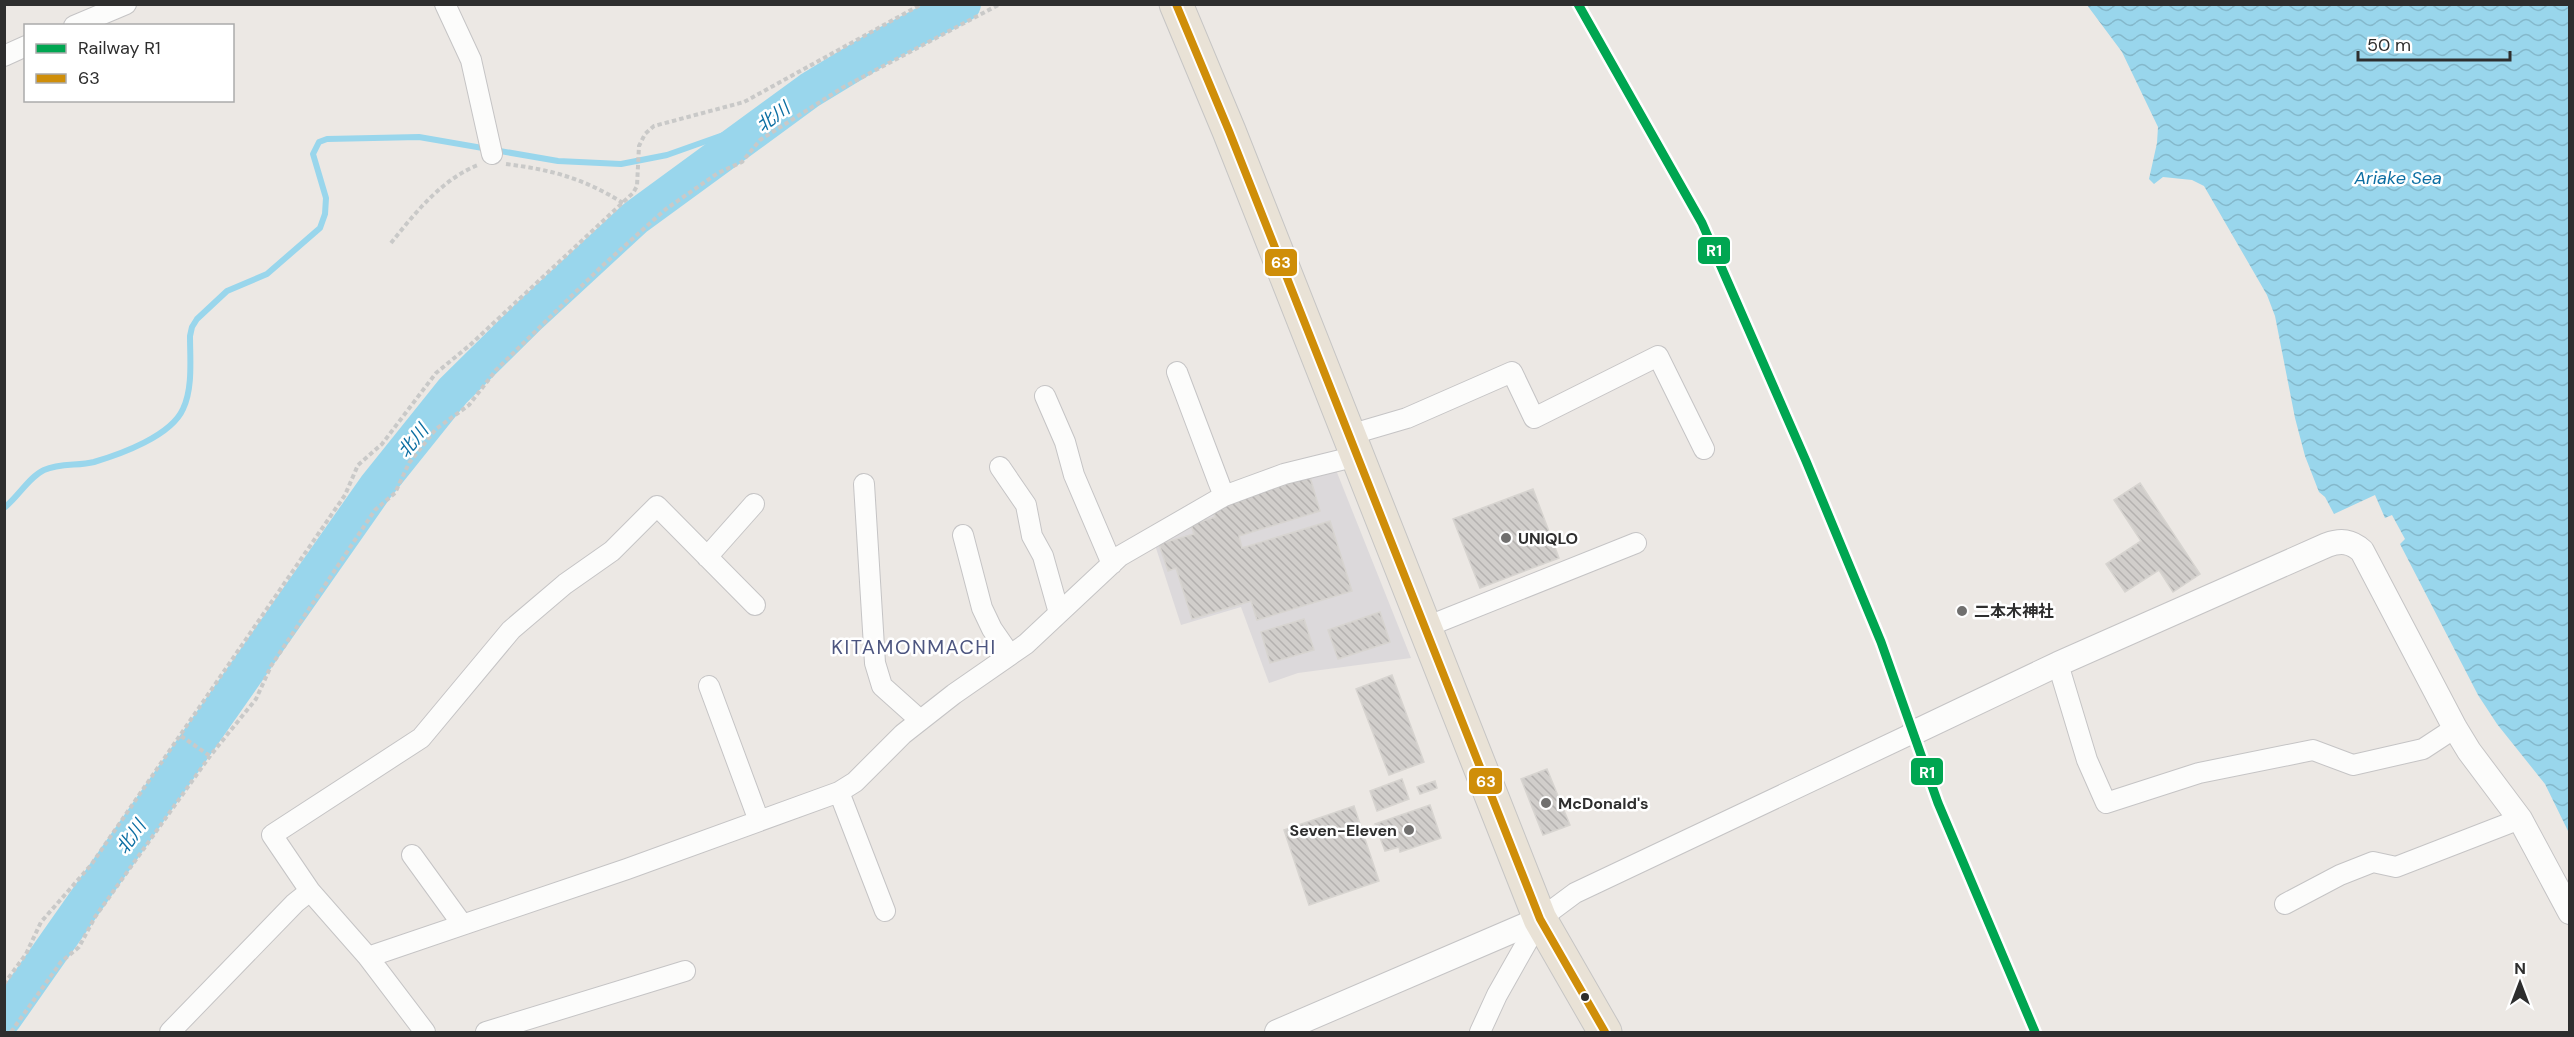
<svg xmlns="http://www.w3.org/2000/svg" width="2574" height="1037" font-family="'DM Sans','Noto Sans JP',sans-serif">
	<defs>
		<pattern id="water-waves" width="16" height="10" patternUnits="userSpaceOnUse" patternTransform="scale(1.5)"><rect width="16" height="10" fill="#99d6ec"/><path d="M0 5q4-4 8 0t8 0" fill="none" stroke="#84b8cb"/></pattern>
		<pattern id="building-back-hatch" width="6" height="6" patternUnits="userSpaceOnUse" patternTransform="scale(1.5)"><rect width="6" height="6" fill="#d1cecb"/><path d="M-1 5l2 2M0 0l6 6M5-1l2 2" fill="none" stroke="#b4b1af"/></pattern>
	</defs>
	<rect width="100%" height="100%" fill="#ece8e4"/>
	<path fill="#dcd9db" d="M1336,470l75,188 -113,15 -29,10 -28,-76 -60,18 -26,-80 73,-46 68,-21z"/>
	<path fill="url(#water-waves)" d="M2087,5h482v828l-24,-49 -48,-60 -19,-29 -78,-151 5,-5 -13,-24 -7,3 -10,-23 -41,19 -9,-17 -6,-5 -14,-36 -10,-38 -20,-102 -8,-21 -63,-109 -12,-6 -29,-3 -9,7 -5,-5 8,-36 1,-16 -36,-75z"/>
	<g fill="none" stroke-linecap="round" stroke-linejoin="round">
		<path stroke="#99d6ec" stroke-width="6" d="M4,508c14,-11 25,-31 40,-38 16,-7 34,-4 50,-8 27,-8 77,-26 89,-53 10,-21 7,-50 7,-73l2,-9 5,-8 30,-28 40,-17 53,-46 5,-14 1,-16 -13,-44 6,-12 8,-3 92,-2 139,24 63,3 46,-9 62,-22h19"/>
		<path stroke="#99d6ec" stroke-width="36" d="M4,1018l372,-531 77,-96 77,-76 105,-97 175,-128 69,-42 84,-44"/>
	</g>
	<path fill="url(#building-back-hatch)" stroke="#d7d4d0" stroke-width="1.5" d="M1310,477l10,34 -81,25 3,12 88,-27 22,70 -95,29 -6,-19 -59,18 -16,-51 -8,3 -9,-27 35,-10 -3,-9 24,-8 -2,-5 14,-9z
		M2140,483l60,91 -27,18 -14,-22 -34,22 -19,-28 35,-23 -27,-41z
		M1533,489l26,69 -79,30 -27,-69z
		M1380,612l10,30 -52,17 -10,-29z
		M1304,619l10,31 -44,13 -9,-31z
		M1392,675l32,87 -35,13 -33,-86z
		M1547,769l23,56 -27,10 -22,-56z
		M1402,779l7,20 -32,12 -7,-20z
		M1435,781l2,7 -17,6 -3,-7z
		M1430,805l11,33 -41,14 -1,-5 -14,4 -10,-27z
		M1354,806l25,75 -70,24 -25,-75z"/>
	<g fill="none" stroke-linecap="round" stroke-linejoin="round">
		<g stroke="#c5c4c5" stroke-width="22">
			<path id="minor" d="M445,4l26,56 21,94
				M74,26l52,-22
				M4,56l22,-10
				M1177,372l47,124 -6,-15z
				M1045,396l20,46 9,33 38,89
				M1349,435l58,-17 105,-46 22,46 124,-62 46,93
				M1000,467l26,38 6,31 11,20 16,57
				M864,484l11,179 7,23 38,34
				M963,535l19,73 10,21 18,26
				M707,557l47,-53
				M1426,627l210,-84
				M2058,664l29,96 19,43 93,-30 114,-23 40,15 70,-16 32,-21
				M709,686l50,135
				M839,792l46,119
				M412,855l50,69
				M2285,904l55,-29 33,-13 23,5 124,-48
				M368,957l259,-88 212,-77 16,-10 48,-48 51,-40 72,-50 94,-88 104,-60 60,-22 73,-18
				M170,1032l125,-129 15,-12
				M425,1032l-57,-75 -58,-66 -38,-56 149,-97 90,-108 54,-46 47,-33 45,-45 98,99
				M486,1032l199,-61
				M1480,1032l17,-37 43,-76 35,-26 338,-160"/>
		</g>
		<g stroke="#c5c4c5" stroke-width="26">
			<path id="tertiary" d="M1913,733l145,-69 269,-119c14,-5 24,-4 35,6l93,177 14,23 51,68 50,93
				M1277,1032l263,-113"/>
		</g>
		<g stroke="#c6c5c4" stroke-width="35">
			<path id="trunk" d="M1176,4l53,127 311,788 65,113"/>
		</g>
		<path stroke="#c9c9c8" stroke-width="4" stroke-dasharray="4.5 3" stroke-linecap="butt" d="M506,164c46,6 77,14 117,39
			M391,243c24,-30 50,-63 87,-78
			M181,736l29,20
			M4,984l22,-30 15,-32 50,-57 254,-370 13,-30 24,-21 54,-71 34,-28 163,-152 4,-7 2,-40 6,-12 9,-8 90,-24 178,-98
			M11,1032l50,-70 18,-15 16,-30 115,-161 46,-57 15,-33 104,-156 20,-17 14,-30 27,-34 33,-24 27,-35 104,-102 66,-59 52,-36 24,-11 18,-22 82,-52 158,-84"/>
		<use href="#minor" stroke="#fcfcfb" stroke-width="20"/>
		<use href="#tertiary" stroke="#fcfcfb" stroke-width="24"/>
		<use href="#trunk" stroke="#e9e2d6" stroke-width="33"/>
		<g stroke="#fff" stroke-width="12">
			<path id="bus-1" d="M1176,4l53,127 311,788 65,113"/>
		</g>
		<use href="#bus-1" stroke="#cf8e09" stroke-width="8"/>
		<g stroke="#fff" stroke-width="14">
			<path id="rail-1" d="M1578,4l124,219 104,238 75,181 57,161 97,229"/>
		</g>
		<use href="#rail-1" stroke="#00a651" stroke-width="9"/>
	</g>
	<g fill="#706f6e" stroke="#fff" stroke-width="2">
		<circle cx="1506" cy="538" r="6"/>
		<circle cx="1962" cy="611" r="6"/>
		<circle cx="1546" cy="803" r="6"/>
		<circle cx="1409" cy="830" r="6"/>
	</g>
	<circle fill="#2e2e2e" stroke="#fff" stroke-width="2" cx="1585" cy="997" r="5"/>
	<g text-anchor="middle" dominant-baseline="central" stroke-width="5" stroke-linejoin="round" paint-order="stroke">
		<g font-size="16" font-weight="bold" fill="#2e2e2e" stroke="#fff" text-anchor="start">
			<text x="1518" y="538">UNIQLO</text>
			<text x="1974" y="611">二本木神社</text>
			<text x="1558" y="803">McDonald's</text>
			<text x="1397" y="830" text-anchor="end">Seven-Eleven</text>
		</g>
		<g font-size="18" font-style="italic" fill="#0d6fa3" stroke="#fff">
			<text transform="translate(773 117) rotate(-36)">北川</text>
			<text x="2398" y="178">Ariake Sea</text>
			<text transform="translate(413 441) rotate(-51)">北川</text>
			<text transform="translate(131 837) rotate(-55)">北川</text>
		</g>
		<g font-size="20" letter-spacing="1.5" fill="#4d5680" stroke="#fff">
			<text x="914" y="647">KITAMONMACHI</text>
		</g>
	</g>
	<g stroke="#fff" stroke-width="2">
		<rect x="1697" y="236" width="34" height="29" rx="6" fill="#00a651"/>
		<rect x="1264" y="248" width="34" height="29" rx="6" fill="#cf8e09"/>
		<rect x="1910" y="757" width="34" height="29" rx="6" fill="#00a651"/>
		<rect x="1468" y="767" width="35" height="28" rx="6" fill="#cf8e09"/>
	</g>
	<g font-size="16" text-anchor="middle" font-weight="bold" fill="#fff">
		<text x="1714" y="256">R1</text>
		<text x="1281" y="268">63</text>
		<text x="1927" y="778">R1</text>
		<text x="1486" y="787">63</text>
	</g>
	<rect width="2574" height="1037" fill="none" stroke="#2e2e2e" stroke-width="12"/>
	<rect x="24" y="24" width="210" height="78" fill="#ffffff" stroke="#ababab" stroke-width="1.5"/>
	<rect x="36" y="44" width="30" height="9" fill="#00a651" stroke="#ababab" stroke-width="1.5"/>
	<text x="78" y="54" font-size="18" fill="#2e2e2e">Railway R1</text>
	<rect x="36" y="74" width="30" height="9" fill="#cf8e09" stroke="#ababab" stroke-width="1.5"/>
	<text x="78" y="84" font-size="18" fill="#2e2e2e">63</text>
	<g transform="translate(2520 983)" stroke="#ffffff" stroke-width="4.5" paint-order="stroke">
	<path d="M0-4.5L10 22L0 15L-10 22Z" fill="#2e2e2e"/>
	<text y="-9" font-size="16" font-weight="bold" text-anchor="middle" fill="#2e2e2e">N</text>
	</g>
	<path d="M2358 51v9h152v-9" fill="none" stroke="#2e2e2e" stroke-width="3"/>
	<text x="2367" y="51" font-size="18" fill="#2e2e2e" stroke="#ffffff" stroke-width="4.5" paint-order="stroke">50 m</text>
</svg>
